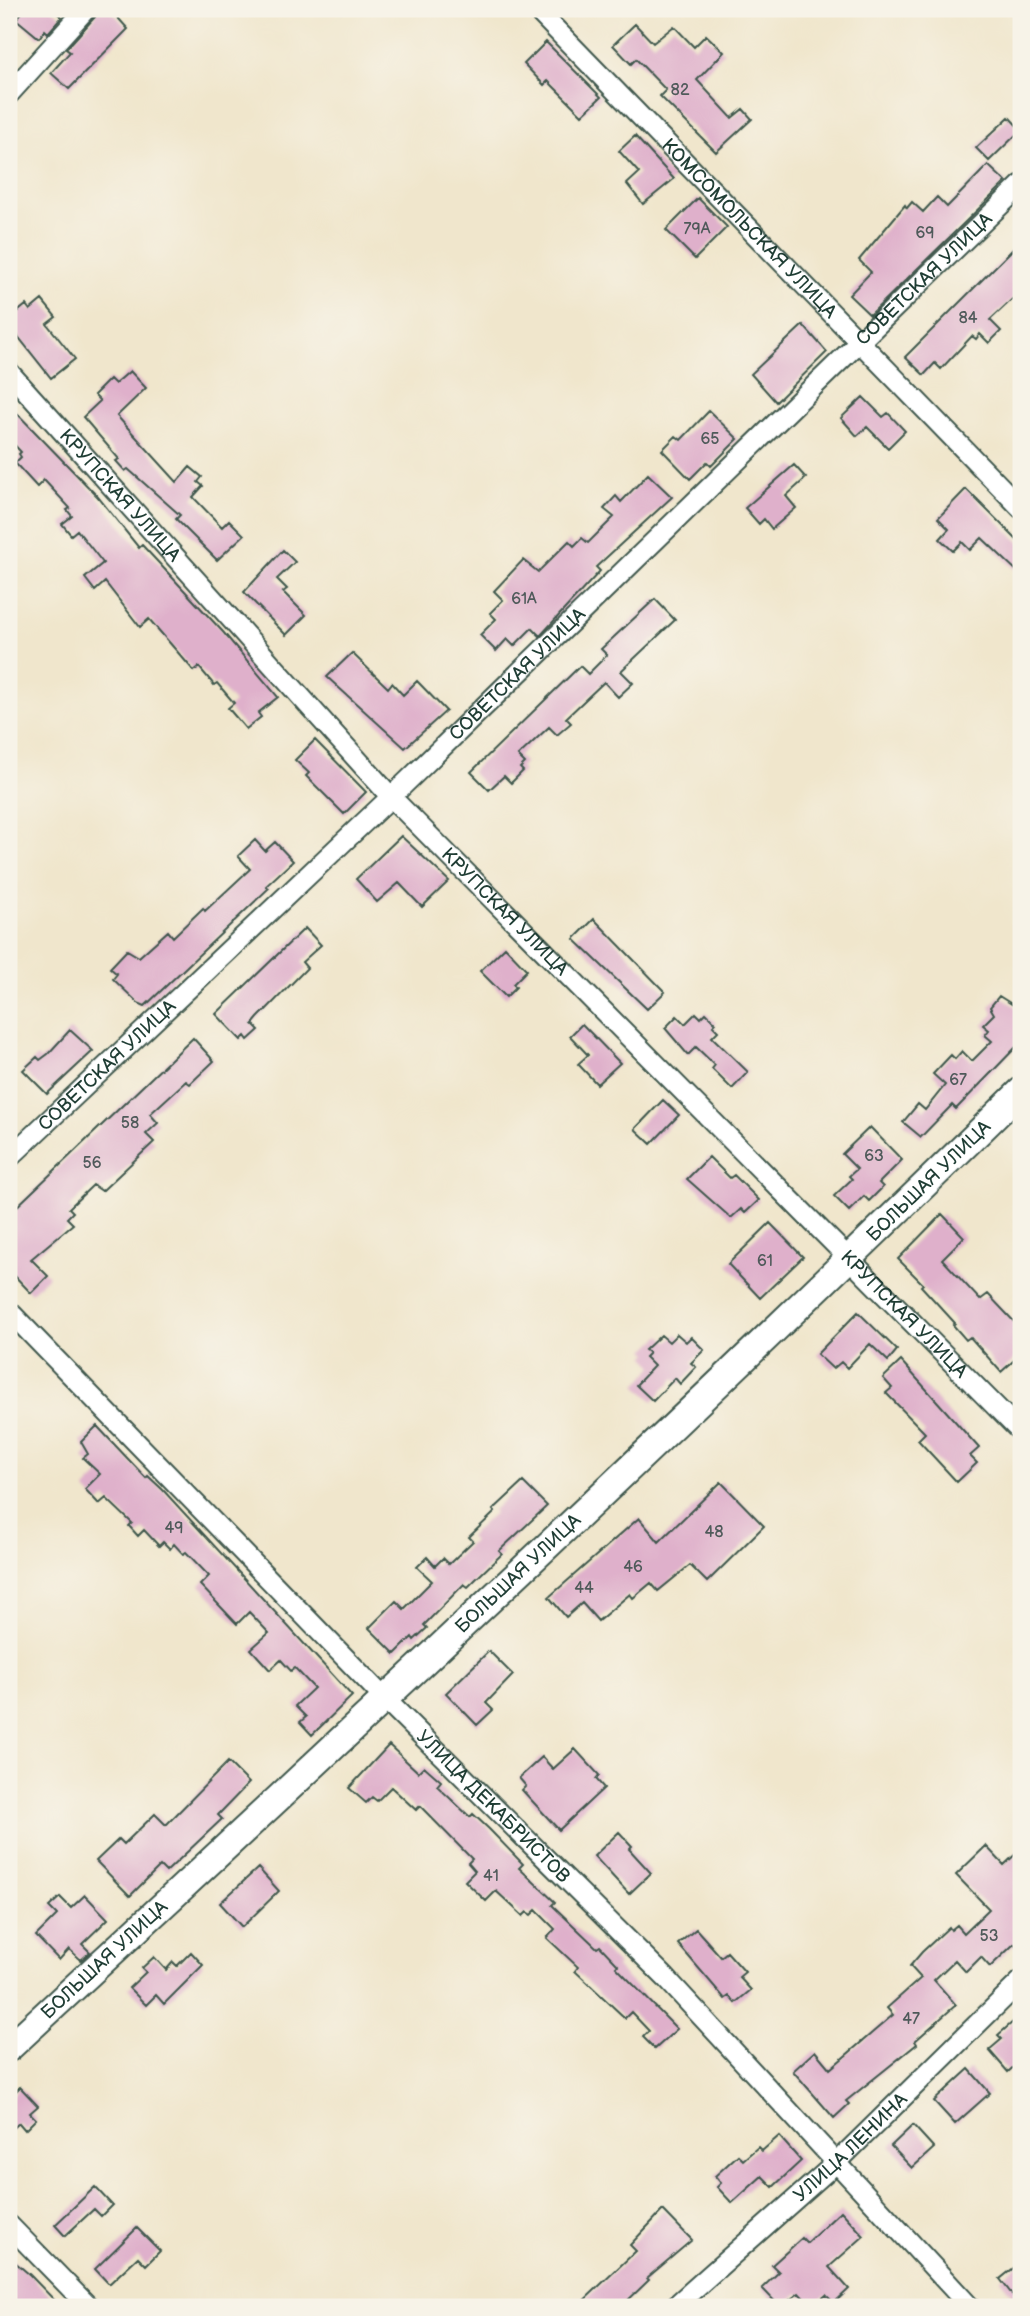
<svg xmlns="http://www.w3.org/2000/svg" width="1030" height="2316" font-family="'Balsamiq Sans',sans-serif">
	<rect width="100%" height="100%" fill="#f7f3e8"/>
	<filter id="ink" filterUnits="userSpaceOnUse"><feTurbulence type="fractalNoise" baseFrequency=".0143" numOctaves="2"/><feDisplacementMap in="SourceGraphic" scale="14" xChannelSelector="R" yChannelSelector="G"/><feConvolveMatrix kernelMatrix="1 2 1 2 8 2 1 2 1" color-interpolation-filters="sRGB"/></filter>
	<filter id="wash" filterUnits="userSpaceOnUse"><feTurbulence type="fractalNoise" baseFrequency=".00686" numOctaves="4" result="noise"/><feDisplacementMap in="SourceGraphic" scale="28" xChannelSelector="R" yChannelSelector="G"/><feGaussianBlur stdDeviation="1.57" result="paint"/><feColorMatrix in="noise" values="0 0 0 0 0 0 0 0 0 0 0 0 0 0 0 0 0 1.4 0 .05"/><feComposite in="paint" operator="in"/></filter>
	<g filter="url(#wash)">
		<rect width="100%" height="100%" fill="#f0e6cc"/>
		<g id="blocks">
			<path fill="#dfb0cb" d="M25,9h27l10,8 -14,16 -3,-3 -6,8 -23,-19z
				M98,9h12l18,20 -59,60 -18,-16 19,-21 -4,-3 29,-32z
				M635,24l18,19 21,-17 20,21 12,-12 18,17 -27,28 35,38 11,-9 9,10 -36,33 -56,-56 6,-6 -30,-31 -5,5 -18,-19z
				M546,42l55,55 -19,18 -34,-34 -4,4 -20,-21z
				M1009,117l12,13 -32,31 -13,-13z
				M635,136l39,43 -31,25 -16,-20 12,-11 -20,-22z
				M988,165l18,17 -136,133 -21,-20 22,-23 -12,-12 46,-55 2,3 5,-6 11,10 14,-15 10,10z
				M698,198l29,29 -32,32 -29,-29z
				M1021,241v50l-31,29 11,11 -12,12 -9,-9 -4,5 -4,-3 -31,33 -6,-6 -11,12 -19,-18z
				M42,300l14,17 -9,7 28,35 -24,19 -35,-44 -7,6v-21l17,-14 4,5z
				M803,325l24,27 -51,50 -25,-28z
				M130,371l16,17 -29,28 60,66 13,-15 12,10 -4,5 5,4 -10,11 29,30 7,-7 15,15 -27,25 -41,-41 4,-4 -52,-46 -3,2 -9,-10 3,-2 -36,-42 17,-16 -6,-6 16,-16 5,5z
				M863,397l20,20 5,-4 17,18 -17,17 -21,-21 -10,9 -16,-18z
				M9,405l89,92 41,51 3,-3 81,87 55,65 -20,16 3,4 -15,12 -18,-21 6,-5 -17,-20 -3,2 -15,-18 -5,4 -45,-52 -9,8 -35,-45 -10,9 -10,-13 18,-15 -26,-33 -6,5 -9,-11 10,-8 -5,-6 3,-2 -26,-28 -7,7 -22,-24 6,-6 -2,-3 2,-2 -12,-13z
				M709,411l29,28 -27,27 -4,-4 -17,17 -28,-29 14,-14 5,4z
				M794,465l12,13 -20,18 10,12 -24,21 -8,-10 -5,5 -14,-16z
				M648,474l24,23 -76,70 4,4 -60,65 -8,-8 -18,18 -7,-7 -11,12 -16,-16 16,-16 -6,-6 13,-13 -9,-9 29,-31 15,12 31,-31 5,5 8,-8 6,5 26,-26 -10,-8 12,-13 5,6z
				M966,489l55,55v31l-39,-37 -12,12 -8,-8 -9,9 -13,-12 9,-10 -11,-11z
				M283,550l12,12 -18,17 10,10 -4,3 23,23 -20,20 -42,-43z
				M655,599l20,21 -54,51 12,12 -15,14 -14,-15 -38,36 5,5 -14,12 -8,-8 -31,29 7,7 -5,5 3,3 -12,12 -7,-7 -15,14 -18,-18 109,-106 8,8 19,-19 -6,-6z
				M352,653l36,35 4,-5 11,12 14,-14 29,30 -41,37 -78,-71z
				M315,740l51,52 -22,22 -38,-38 3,-3 -14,-13z
				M401,836l48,45 -27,26 -23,-24 -22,19 -21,-23z
				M255,840l10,11 10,-9 18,19 -27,25 3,2 -124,118 -7,-3 -25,-24 4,-5 -7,-6 17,-18 12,7 29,-26 5,6 30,-29 2,3 45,-42 -12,-13z
				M594,919l71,73 -18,17 -73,-70z
				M305,928l16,17 -19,17 5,6 -49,50 -5,6 6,6 -11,10 -3,-4 -4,4 -25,-26z
				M505,947l22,23 -14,14 3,3 -10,10 -26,-26z
				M999,996l22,14v32l-65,67 -4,-4 -31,32 -18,-15 15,-18 7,6 20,-25 -12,-11 18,-19 4,4 7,-8 10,10 20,-20 -7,-6 4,-5 -6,-5 11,-11 -4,-7z
				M696,1013l5,5 5,-5 10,10 -3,3 5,5 -6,6 36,35 -16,17 -20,-20 3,-4 -19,-18 -8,8 -23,-27 12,-12 8,8z
				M582,1024l38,39 -23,21 -19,-20 10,-9 -18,-19z
				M70,1030l23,21 -46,43 -24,-24 14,-13 3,3 8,-6z
				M193,1038l21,23 -24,23 -4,-3 -36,33 8,9 -12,11 8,8 -52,49 -9,-6 -24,23 4,4 -6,6 6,6 -42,35 17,17 -17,17 -22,-23v-56z
				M663,1100l16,15 -28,29 -16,-15z
				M870,1127l32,33 -23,23 4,4 -14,14 -5,-5 -15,15 -15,-15 18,-17 -3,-3 8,-7 -15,-15z
				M709,1157l21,21 4,-3 25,25 -14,13 -4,-4 -10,9 -44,-39z
				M942,1214l22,23 -22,22 38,41 8,-6 33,35v25l-20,18 -31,-35 -4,3 -13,-15 2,-2 -34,-37 2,-2 -25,-25z
				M770,1223l33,34 -43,41 -32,-34z
				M858,1312l39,38 -9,11 -18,-17 -23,24 -6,-6 -8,7 -16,-15z
				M677,1334l9,8 5,-5 13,13 -13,13 5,4 -16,17 -5,-6 -22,23 -17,-16 18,-19 -9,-9 4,-4 -4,-3 16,-15 8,7z
				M901,1361l78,87 -9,8 7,7 -20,19 -39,-42 7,-7 -39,-40 6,-5 -9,-10z
				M97,1426l49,52 2,-2 15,14 189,206 -40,39 -12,-13 6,-5 -11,-11 19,-18 -19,-20 -4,3 -10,-11 -11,10 -19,-21 18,-16 -20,-21 -12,12 -37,-39 9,-9 -23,-24 -3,2 -9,-10 -4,5 -7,-7 -4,4 -15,-16 -6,6 -9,-10 3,-3 -26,-25 -7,6 -14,-15 15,-15 -17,-16 5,-4 -7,-12z
				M523,1482l24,24 -48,45 3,3 -25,24 -9,9 -4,-3 -40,41 3,3 -13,12 -2,-3 -17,17 -26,-26 27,-27 8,8 28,-28 -15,-14 10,-10 8,9 8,-8 6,6 24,-23 -4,-4 26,-25 -2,-2z
				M721,1482l43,44 -57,56 -17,-17 -32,26 -7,-8 -18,15 -3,-4 -32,27 -16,-18 -16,14 -17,-20 90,-79 20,24z
				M489,1651l24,24 -27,28 7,7 -16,15 -31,-32z
				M389,1745l29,27 6,-6 17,15 -4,5 33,31 3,-3 16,15 34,35 -4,4 36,34 -3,3 45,43 3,-2 18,19 -2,2 61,62 -22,20 -12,-12 6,-6 -18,-19 -6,6 -50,-47 3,-4 -31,-29 8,-9 -19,-19 -5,5 -4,-3 -4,4 -27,-25 -10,10 -21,-20 10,-10 -7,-8 4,-4 -52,-53 -4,4 -25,-23 -14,14 -5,-4 -6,6 -17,-15z
				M575,1749l24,26 -3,4 8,9 -45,42 -37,-40 4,-4 -7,-8 23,-21 11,12z
				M228,1762l21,21 -31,32 4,4 -56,53 -6,-6 -30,30 -34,-35 23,-22 5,5 31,-30 11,11z
				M619,1832l13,14 -3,3 22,24 -22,21 -35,-38z
				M986,1846l18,19 17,-16v103l-7,-8 -24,23 -9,-10 -15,15 -11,-12 -21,20 22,25 -41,36 2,3 -71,57 3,3 -15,14 -41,-47 22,-20 15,18 63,-54 -6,-7 34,-30 -11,-12 12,-14 27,-25 2,3 6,-5 7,8 25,-24 -33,-34z
				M258,1868l21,23 -37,36 -22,-24z
				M85,1895l23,24 -26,25 8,8 -9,8 -12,-11 -10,11 -23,-24 21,-21 -8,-8 11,-10 11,11z
				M696,1929l25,28 6,-5 18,20 -6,5 12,13 -16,13 -6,-7 -4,3 -47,-55z
				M191,1952l12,13 -39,39 -8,-9 -10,10 -17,-17 17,-16 -4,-4 12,-11 12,13 7,-8 4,4z
				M1021,2015v45l-13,12 -19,-22 13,-11 -4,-4z
				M969,2069l21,24 -35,31 -21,-23z
				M20,2087l18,19 -8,7 6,6 -11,11 -6,-7 -10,9v-34z
				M913,2125l21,23 -22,20 -21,-22z
				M779,2136l22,25 -28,26 -11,-11 -30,27 -15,-16 4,-4 -6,-7 23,-21 5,5 15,-13 4,4z
				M95,2187l17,18 -11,11 -7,-7 -29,27 -10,-11z
				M663,2210l29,30 -45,38 2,2 -28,27h-44l59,-56 -6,-6z
				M841,2211l23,25 -35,31 20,22 -15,14 -8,-8 -14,12 -13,-14 -19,14 -18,-19 17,-16 -7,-7 30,-27 5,5z
				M137,2228l23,23 -14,14 -8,-8 -29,27 -14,-15z
				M9,2257l21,18 31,32h-48l-4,-4z
				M1021,2262v44l-21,-27z"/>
		</g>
	</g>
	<g filter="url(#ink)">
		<use href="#blocks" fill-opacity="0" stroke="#3e564b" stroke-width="2"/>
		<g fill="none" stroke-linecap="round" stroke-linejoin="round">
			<g stroke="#3e564b" stroke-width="23">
				<g id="street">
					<path id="s1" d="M536,9l485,499"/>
					<path d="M9,94l77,-85"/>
					<path id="s2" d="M9,372l382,425 630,635"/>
					<path id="s3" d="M9,1158l382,-361 630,-612"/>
					<path id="s4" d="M9,1311l376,388 281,279 304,329"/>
					<path d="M9,2225l80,82"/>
					<path id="s5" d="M674,2307l162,-144 185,-182"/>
				</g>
			</g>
			<g stroke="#3e564b" stroke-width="30">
				<g id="secondary">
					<path id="s6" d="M9,2048c341,-315 680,-632 1012,-957"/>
				</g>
			</g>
			<use href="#street" stroke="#fff" stroke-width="19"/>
			<use href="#secondary" stroke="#fff" stroke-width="26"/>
		</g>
	</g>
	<g text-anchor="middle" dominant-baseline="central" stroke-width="5" stroke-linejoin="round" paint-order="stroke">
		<g font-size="16" fill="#4f5a5a">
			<text x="680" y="90">82</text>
			<text x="697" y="229">79А</text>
			<text x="925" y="233">69</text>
			<text x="968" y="318">84</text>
			<text x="710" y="439">65</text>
			<text x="524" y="599">61А</text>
			<text x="958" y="1080">67</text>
			<text x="130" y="1123">58</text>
			<text x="874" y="1156">63</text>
			<text x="92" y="1163">56</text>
			<text x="765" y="1261">61</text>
			<text x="174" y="1528">49</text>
			<text x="714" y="1532">48</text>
			<text x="633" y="1567">46</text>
			<text x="584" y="1588">44</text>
			<text x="491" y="1876">41</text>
			<text x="989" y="1936">53</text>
			<text x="911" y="2019">47</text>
		</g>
		<g font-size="19" fill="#1f3d34" stroke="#f7f3e8">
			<text stroke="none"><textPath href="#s1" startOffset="306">КОМСОМОЛЬСКАЯ УЛИЦА</textPath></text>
			<text stroke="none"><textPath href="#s3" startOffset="1269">СОВЕТСКАЯ УЛИЦА</textPath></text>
			<text stroke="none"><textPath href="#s2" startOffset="166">КРУПСКАЯ УЛИЦА</textPath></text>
			<text stroke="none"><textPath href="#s3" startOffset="702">СОВЕТСКАЯ УЛИЦА</textPath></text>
			<text stroke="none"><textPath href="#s2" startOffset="733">КРУПСКАЯ УЛИЦА</textPath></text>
			<text stroke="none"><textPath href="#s3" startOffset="135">СОВЕТСКАЯ УЛИЦА</textPath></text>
			<text stroke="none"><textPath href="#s6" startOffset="1264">БОЛЬШАЯ УЛИЦА</textPath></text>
			<text stroke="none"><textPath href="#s2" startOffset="1300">КРУПСКАЯ УЛИЦА</textPath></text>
			<text stroke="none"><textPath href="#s6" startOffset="696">БОЛЬШАЯ УЛИЦА</textPath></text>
			<text stroke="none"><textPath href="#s4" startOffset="693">УЛИЦА ДЕКАБРИСТОВ</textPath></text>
			<text stroke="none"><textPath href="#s6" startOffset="130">БОЛЬШАЯ УЛИЦА</textPath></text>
			<text stroke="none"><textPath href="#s5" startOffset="238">УЛИЦА ЛЕНИНА</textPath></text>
		</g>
	</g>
	<rect width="1030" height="2316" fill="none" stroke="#f7f3e8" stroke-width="35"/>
</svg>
